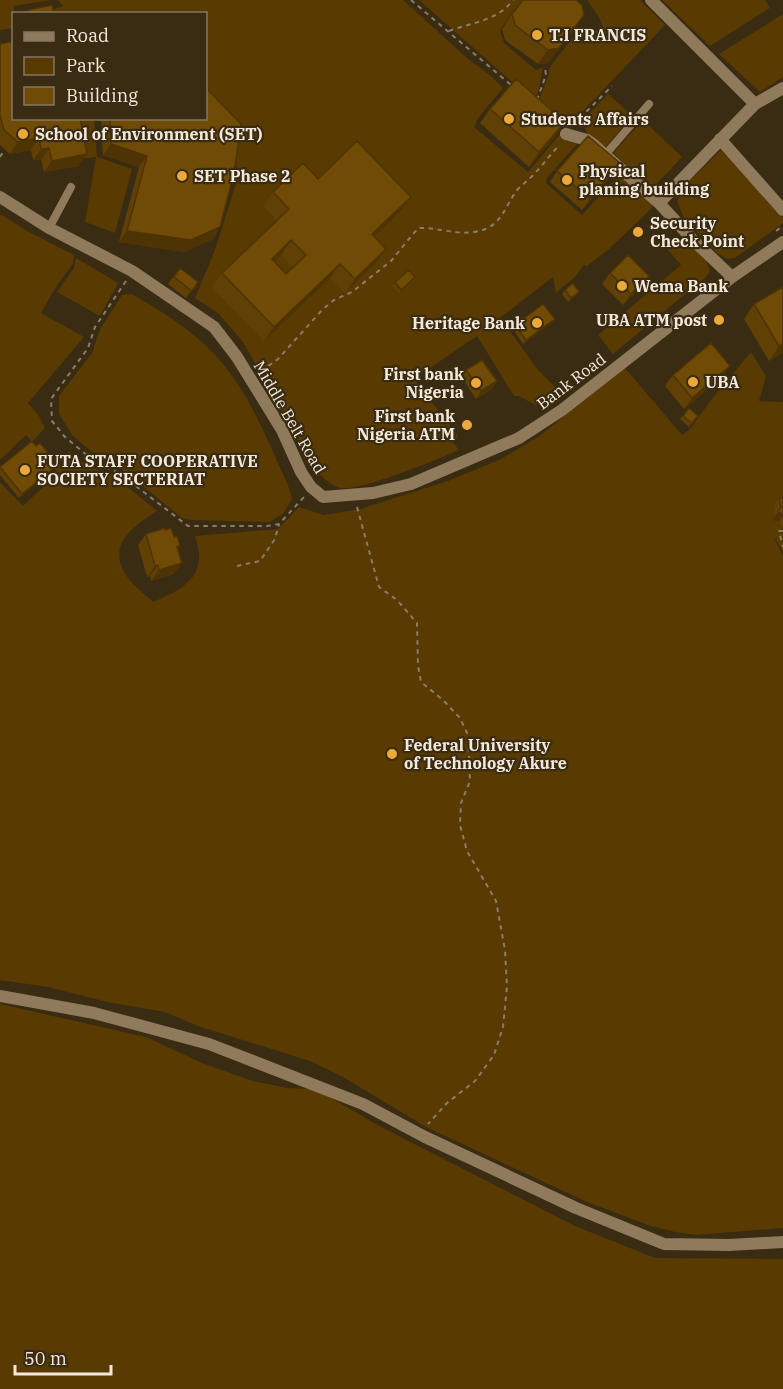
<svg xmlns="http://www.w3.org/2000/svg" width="783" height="1389" font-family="'IBM Plex Serif',serif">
	<rect width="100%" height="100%" fill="#3a2b13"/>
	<path fill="#593a00" d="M0,0h52l-38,6 -1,22 -13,2z
		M58,0h345l65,59 22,16 13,13 -25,30 -4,9 54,45 33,-39 17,10 -32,36v4l36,32 34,-37v-7l37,33 -1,4 -43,41 -22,17 -3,-1 -9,12 -19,16 -3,-16 -53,41 39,53 23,23 -27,11 -16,-9h-5l-37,-60 -63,43 44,57 -6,5 7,9c-21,9 -99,42 -119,38 -11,-3 -18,-12 -26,-19l-71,-127 -25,-29 -23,-15 20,-48 21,-67 1,-46 -31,-33v-90h-153l-1,-4 11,-4z
		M419,0h103l-22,30 4,13 32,27 7,-3 -4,22 -5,12z
		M587,0h53l25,25 -99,104 -28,-26 11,-29v-6l28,-36 27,-3 -5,-12z
		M662,0h103l5,8 -60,38z
		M783,14v63l-23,15 -41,-38z
		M608,94l24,21 -26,32 -19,-13 -4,-14z
		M74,119h20l3,38 35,12 -17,64 -30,-11 11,-65 -14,2z
		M643,120l39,37 -30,32 -39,-36z
		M721,150l62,68v5l-48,35 -9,1 -10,-7 -32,-34 -7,-17 11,-19z
		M0,214l29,18 45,23 -1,9 -16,21 -16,28 43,24 -56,66 11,13 6,12 -13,14 -6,-7 -26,25z
		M676,243l14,1 16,16 4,11 -3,5 -94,78 -15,-19 83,-70 -14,-16z
		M76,258l42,25 -18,33 -43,-24 17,-24z
		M132,294c29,17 59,35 82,60 35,36 53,86 74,131l4,14 -9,15 -14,8 -78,-2 -9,-2 -63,-51 -21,-10 -25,-21 -14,-22v-18l33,-43 8,-24 22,-34z
		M751,352l15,24 -7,25 24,1v150l-11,-18 11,22v672l-87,7 -21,-3 -24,-6 -64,-24 -161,-75 -83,-50 -33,-16 -112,-35 -33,-14 -58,-10 -59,-15 -48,-7v-498l23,24 34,-32 -3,-7 4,-4 5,5 6,-17 19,15 25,9 44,36c-25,16 -53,36 -28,68 6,8 16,15 24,23 19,-8 45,-19 46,-43 1,-7 -2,-16 -4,-23l83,-7 21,-22 25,8 36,-6 88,-28 51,-21 39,-23 87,-69 57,67 8,-6 24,-33z
		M0,1004l146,33 56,26 51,18 35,7 27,1 66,38 194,99 80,32 128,1v130h-783z"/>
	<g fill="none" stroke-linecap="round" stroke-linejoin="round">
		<path stroke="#897d69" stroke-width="2" stroke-dasharray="4.5 4.5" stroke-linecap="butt" d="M411,0l100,85
			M449,31c23,-9 49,-10 64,-31
			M537,100l9,-25 -1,-7
			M582,126l-3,-7 33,-33
			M0,157l3,-5
			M776,231l7,-5
			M126,281l-31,46 -7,21 -37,51 1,22 13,16 30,25 24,11 69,53h79l12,-2 26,-28
			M261,371l17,-12 45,-50 11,-9 18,-8 39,-31 27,-33c19,-1 36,7 56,4 29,-4 30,-26 44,-43 6,-6 12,-10 17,-16 9,-9 16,-20 25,-28
			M357,507l22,80 18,13 20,23 1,43 3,16 22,18 17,18 8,17 2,46 -9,22 -1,22 7,26 29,50 9,49 2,36 -4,41 -9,28 -19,26 -28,22 -19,21
			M783,531h-4l4,16
			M237,566l23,-5 15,-22 4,-15"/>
		<path stroke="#8f7a5b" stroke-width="8" d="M605,155l44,-51
			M49,228l22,-41"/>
		<path stroke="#8f7a5b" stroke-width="12" d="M651,0l104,104
			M566,134l21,6 7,5 65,58 34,37 39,37
			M720,139l63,71
			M0,197l49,31 83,43 82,56 23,30 45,73 19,42 10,15 12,10 50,-4 38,-9 108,-46 43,-28 170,-133 51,-35
			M659,203l96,-99 28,-16
			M0,996l94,17 115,31 154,60 62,33 151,71 88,36 65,1 54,-3"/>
	</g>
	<path fill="#604004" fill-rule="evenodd" d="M512,14l62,16 -26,33 -10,1 -33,-24 -3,-11z
		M0,44l79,122 -35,6 -3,-12h-8l-2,-10 -21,4 -10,-9z
		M490,109l65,28 -26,30 -49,-44z
		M101,118h105l14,109 -7,12 -29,13 -65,-10 20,-75 -36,-12z
		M620,163l-8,12 -30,35 -32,-28 7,-11z
		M318,179l93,18 -10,14 -26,26 11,12 -10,14 -31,30 -15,-15 -66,63 -52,-53 10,-15 55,-52 -14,-15 10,-14zM281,255l12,12 -7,7 -12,-13z
		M180,268l18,14 -12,16 -18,-14z
		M610,273l31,14 -18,18 -21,-21z
		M415,277l-3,4 -13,12 -7,-7 3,-4z
		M565,290l14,2 -3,3 -8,7 -6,-8z
		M754,304l29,49 -14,8 -25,-42z
		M552,323l-29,21 -10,-15 2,-4z
		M730,366l-8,11 -38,32 -19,-23 8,-11z
		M466,370l31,11 -5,8 -16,10 -15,-22z
		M689,408l9,8 -9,11 -9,-8z
		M47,459l4,13 -32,26 -19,-23v-8z
		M779,498h4v31l-4,-7 -7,-2 4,-5 -2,-9z
		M165,530l13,20 -4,24 -23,7 -1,-5 -3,1 -9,-32 8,-11z"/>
	<path fill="#4e3404" d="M584,15l-36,48 -10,1 10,-14z
		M565,122l-10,15 -26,30 10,-15z
		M39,138l-8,12 -21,4 8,-12z
		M111,144l36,12 -8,11 -36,-12z
		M49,148l-8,12h-8l8,-11z
		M87,154l-8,12 -35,6 8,-11z
		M620,163l-8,12 -30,35 8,-11z
		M411,197l-10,14 -39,38 10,-15z
		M220,227l-7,12 -29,13 -65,-10 8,-11z
		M291,240l-10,15 -19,18 10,-14z
		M386,249l-10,14 -31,30 10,-14z
		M340,264l-10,14 -66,63 10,-14z
		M649,276l-8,11 -18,18 8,-11z
		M579,292l-3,3 -8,7 3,-4z
		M555,319l-3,4 -29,21 3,-4z
		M783,344v9l-14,8 10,-15z
		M730,366l-8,11 -38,32 8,-11z
		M497,381l-5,8 -16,10 5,-8z
		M54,468l-3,4 -32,26 3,-4z
		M778,512l5,2v2l-4,6 -7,-2z
		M182,563l-8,11 -23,7 8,-11z
		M158,565l-8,11 -3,1 8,-11z"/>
	<path fill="#704b05" stroke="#4e3404" stroke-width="1.5" fill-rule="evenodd" d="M523,0h53l6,5 2,10 -25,33 -11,2 -33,-25 -3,-11z
		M52,5l2,9h-26v-4z
		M14,41v77h66l7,36 -35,7 -3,-13 -8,1 -2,-11 -21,4 -14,-12 -4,-15v-71z
		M516,79l49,43 -26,30 -49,-43z
		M206,88l35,36 -7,49 -14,54 -29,13 -64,-9 20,-75 -36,-12 -1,-26h96z
		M588,136l32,27 -30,36 -33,-28z
		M357,141l54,56 -39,37 14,15 -31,30 -15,-15 -66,63 -52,-54 67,-64 -16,-17 30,-29 15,16zM291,240l15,15 -20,19 -14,-15z
		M628,255l21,21 -18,18 -21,-21z
		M180,268l18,14 -6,9 -18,-14z
		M409,270l6,7 -14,13 -6,-8z
		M573,283l6,9 -8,6 -6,-8z
		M783,287v57l-4,2 -25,-42z
		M543,304l12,15 -29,21 -11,-15z
		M711,343l19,23 -38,32 -19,-23z
		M482,360l15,21 -16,10 -15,-21z
		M689,408l9,8 -6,7 -9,-7z
		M32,441l4,5 4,-3 10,12 -4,3 8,10 -32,26 -22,-27z
		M779,498h4v16l-5,-2 3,-5z
		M165,528v2l6,-2 3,9 3,-1 3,10 -3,1 5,16 -23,7 -1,-5 -3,1 -9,-32z"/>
	<g fill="#eca93a" stroke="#3a2b13" stroke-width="2">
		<circle cx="537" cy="35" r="6"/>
		<circle cx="509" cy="119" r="6"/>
		<circle cx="23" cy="134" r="6"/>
		<circle cx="182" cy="176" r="6"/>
		<circle cx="567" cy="180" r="6"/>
		<circle cx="638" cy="232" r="6"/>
		<circle cx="622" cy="286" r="6"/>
		<circle cx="719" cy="320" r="6"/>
		<circle cx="537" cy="323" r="6"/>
		<circle cx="693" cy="382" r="6"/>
		<circle cx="476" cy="383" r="6"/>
		<circle cx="467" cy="425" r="6"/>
		<circle cx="25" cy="470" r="6"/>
		<circle cx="392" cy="754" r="6"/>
	</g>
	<g text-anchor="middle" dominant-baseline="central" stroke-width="4.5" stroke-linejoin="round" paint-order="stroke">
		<g font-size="16" font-weight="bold" fill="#f3e9db" stroke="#3a2b13" text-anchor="start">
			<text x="549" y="35">T.I FRANCIS</text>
			<text x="521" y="119">Students Affairs</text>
			<text x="35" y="134">School of Environment (SET)</text>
			<text x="579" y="171">Physical<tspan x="579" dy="18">planing building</tspan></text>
			<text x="194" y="176">SET Phase 2</text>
			<text x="650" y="223">Security<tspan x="650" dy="18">Check Point</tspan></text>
			<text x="634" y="286">Wema Bank</text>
			<text x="707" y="320" text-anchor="end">UBA ATM post</text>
			<text x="525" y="323" text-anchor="end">Heritage Bank</text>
			<text x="464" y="374" text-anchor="end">First bank<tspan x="464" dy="18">Nigeria</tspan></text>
			<text x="705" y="382">UBA</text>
			<text x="455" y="416" text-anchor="end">First bank<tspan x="455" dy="18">Nigeria ATM</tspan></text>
			<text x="37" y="461">FUTA STAFF COOPERATIVE<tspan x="37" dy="18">SOCIETY SECTERIAT</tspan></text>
			<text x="404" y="745">Federal University<tspan x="404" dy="18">of Technology Akure</tspan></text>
		</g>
		<g font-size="16" fill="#f3e9db" stroke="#3a2b13">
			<text transform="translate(571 381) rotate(-37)">Bank Road</text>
			<text transform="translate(290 417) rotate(60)">Middle Belt Road</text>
		</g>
	</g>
	<rect x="12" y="12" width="195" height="108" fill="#3a2b13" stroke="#847763" stroke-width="1.5"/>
	<rect x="24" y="32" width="30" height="9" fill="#8f7a5b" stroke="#847763" stroke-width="1.5"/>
	<text x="66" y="42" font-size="18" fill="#f3e9db">Road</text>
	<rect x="24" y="57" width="30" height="18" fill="#593a00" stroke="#847763" stroke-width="1.5"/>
	<text x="66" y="72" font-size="18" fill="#f3e9db">Park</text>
	<rect x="24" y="87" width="30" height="18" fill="#704b05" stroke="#847763" stroke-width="1.5"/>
	<text x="66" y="102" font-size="18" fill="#f3e9db">Building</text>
	<path d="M15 1365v9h96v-9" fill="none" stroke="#f3e9db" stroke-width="3"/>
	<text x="24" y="1365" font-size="18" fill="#f3e9db" stroke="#3a2b13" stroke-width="4.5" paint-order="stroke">50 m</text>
</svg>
